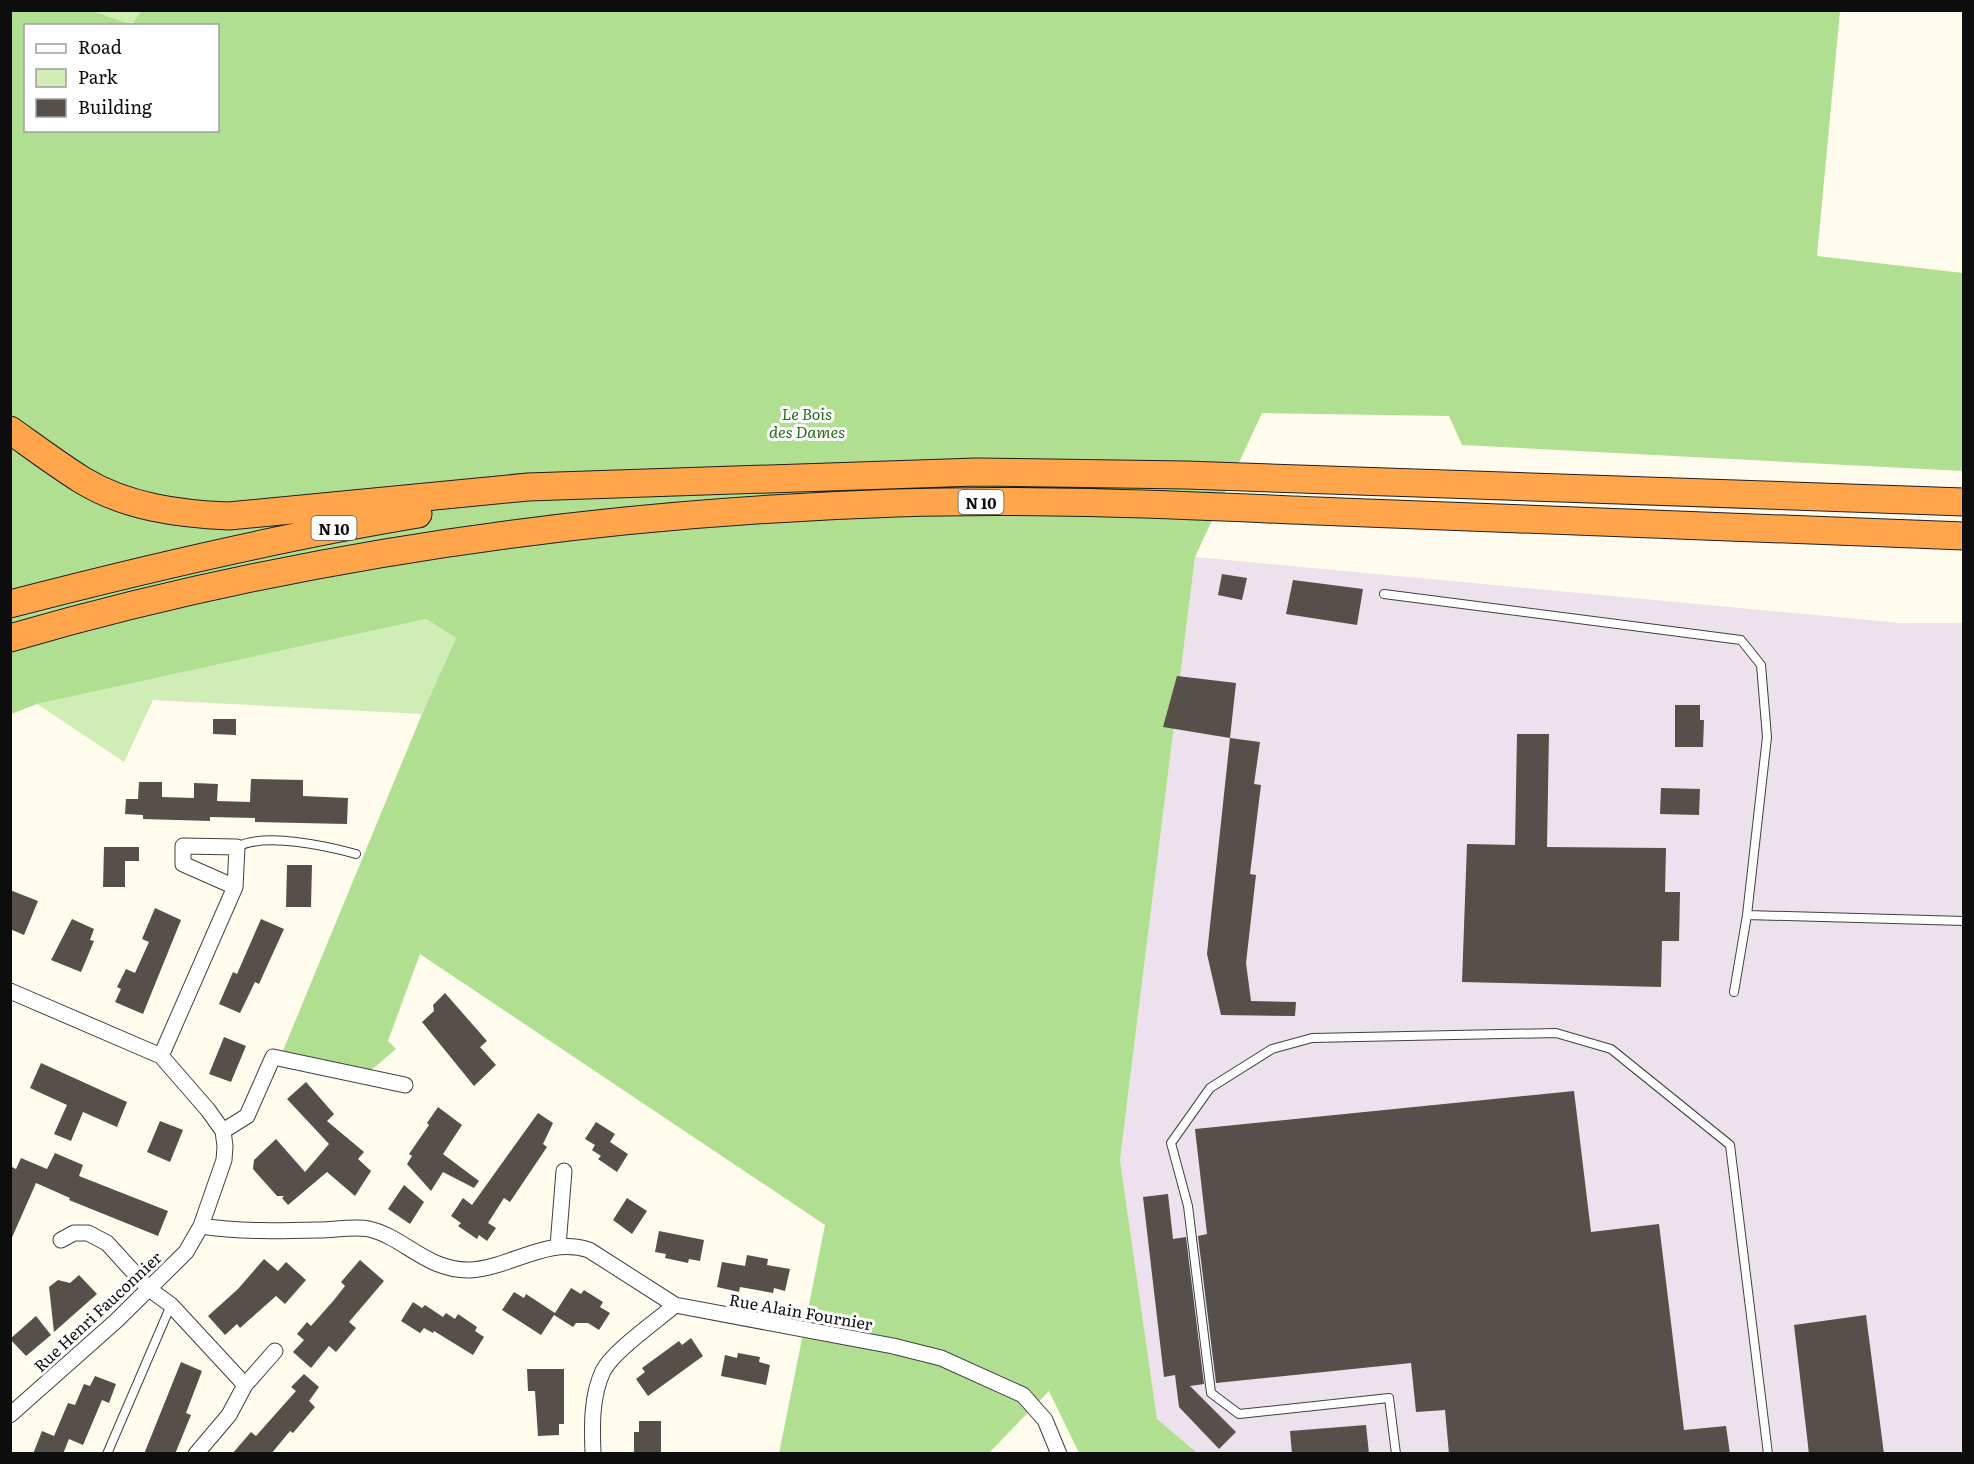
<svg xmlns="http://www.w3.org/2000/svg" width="1974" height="1464" font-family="Literata,serif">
	<rect width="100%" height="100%" fill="#fffcee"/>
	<path fill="#ece1ed" d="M1195,557l706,66h62v830l-766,1 -40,-34 -37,-260z"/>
	<path fill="#cfedb4" d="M93,11h49l-10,15z
		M426,619l30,19 -34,76 -269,-14 -29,62 -87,-58z"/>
	<path fill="#b1df92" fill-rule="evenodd" d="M142,10l1698,1 -23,245 146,17v198l-501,-26 -13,-29 -187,-3 -67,144 -75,603 37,259 40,34h-118l-30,-62 -60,62h-210l46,-228 -405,-271 -32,87 8,8 -26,22 -88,-18 140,-339 34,-76 -30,-19 -389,85 -26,10v-703h82l39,14zM26,26h192v104h-192z"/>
	<path fill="#574f49" d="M1222,574l25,4 -5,22 -24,-5z
		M1293,580l70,9 -6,36 -71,-11z
		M1177,676l59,7 -6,55 -67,-11z
		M1675,705h25v15h4l-1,27h-28z
		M213,719h23v16l-23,-1z
		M1517,734h32l-2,113 119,1 -1,44h15l-1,49h-17l-1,46 -199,-5 5,-138 48,1z
		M1230,738l30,4 -6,42 7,1 -11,89 6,1 -10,88 5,38 45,1 -1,14 -74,-1 -14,-61z
		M251,779l52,1v16l45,2 -1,26 -92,-2v-4l-45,-1v4l-67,-2v-4l-18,-1 1,-15h12l1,-17h23v15l32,1v-15l24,1 -1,17 33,1z
		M1661,788l39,1 -1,26 -39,-1z
		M104,847h35v14h-14v26h-22z
		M287,865h25l-1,42h-25z
		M10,890l28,11 -14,34 -14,-6z
		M155,908l26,12 -38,94 -28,-12 6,-13 -4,-2 9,-18 9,4 14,-31 -7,-3z
		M72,919l22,10 -4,11 4,1 -13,31 -30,-12z
		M261,919l23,10 -25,55 -4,-2 -15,31 -21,-9 14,-32 4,2z
		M445,993l42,48 -7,6 16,18 -22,21 -52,-64 12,-11 -1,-6z
		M224,1037l22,9 -15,36 -22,-8z
		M41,1063l86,39 -10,25 -34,-15 -12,29 -17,-7 13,-29 -37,-17z
		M306,1082l28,32 -7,7 37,31 -6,7 13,12 -16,25 -28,-24 -39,33 -6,-7 2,-2h-7l-24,-27 1,-9 22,-21 29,33 24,-28 -42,-45z
		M1574,1091l17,141 68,-8 25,206 42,-4 4,28h-281l-4,-44 -29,2 -5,-49 -195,20 -18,-147 9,-2 -12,-105z
		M438,1107l24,18 -19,29 36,27 -5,7 -31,-16 -12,19 -24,-27 5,-8 -3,-2 20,-29 -2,-2z
		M538,1113l15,10 -10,21 4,3 -37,55 -6,-4 -16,25 8,5 -9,13 -8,-6 -2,4 -19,-13 3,-3 -10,-7 12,-18 9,7z
		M160,1121l23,9 -13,32 -23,-10z
		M596,1122l19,12 -5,8 18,12 -11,18 -19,-13 3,-3 -9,-6 3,-5 -10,-6z
		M55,1153l28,12 -4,11 89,35 -10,25 -89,-36 1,-2 -34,-15 -26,59v-76l6,3 5,-11 26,11z
		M404,1185l20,17 -14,22 -22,-15z
		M1168,1194l5,45 13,-2 18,147 -14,2 46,46 -17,17 -40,-42 -4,-32 -11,2 -21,-180z
		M627,1198l20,13 -15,23 -19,-14z
		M659,1231l45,9 -4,21 -11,-2 -1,4 -23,-5 1,-4 -11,-2z
		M747,1255l21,4 -1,6 23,4 -5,22 -11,-3 -1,5 -33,-6 -1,5 -22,-5 5,-25 23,4z
		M264,1259l14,12 8,-9 20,18 -21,24 -9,-8 -36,32 -3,-4 -12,11 -17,-19 30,-27z
		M360,1260l24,21 -35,41 7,6 -20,24 -7,-6 -18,22 -18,-16 11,-12 -7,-6 10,-12 4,4 23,-26 11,-14 -4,-4z
		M79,1275l18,19 -43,38 -5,-45 9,-7 12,3z
		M571,1288l10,6 3,-4 19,12 -3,5 10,6 -11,17 -11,-7h-12l-3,4 -19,-12 -13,20 -39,-25 12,-18 10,6 2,-4 29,19z
		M413,1302l9,6 3,-3 18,12 3,-4 9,6 3,-5 19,13 -2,4 9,6 -11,18 -39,-24 -1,2 -9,-5 -4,5 -19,-12z
		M1866,1315l18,139h-75l-15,-129z
		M36,1316l15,19 -25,21 -16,-17z
		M691,1338l12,18 -55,40 -12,-17 9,-7 -3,-4 37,-27 3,4z
		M738,1353l22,4 -1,5 11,3 -4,20 -45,-9 4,-21 12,3z
		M181,1362l21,9 -16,42 5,2 -16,39h-31z
		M527,1369h37v55h-5v11l-21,1 -3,-45h-7z
		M304,1374l15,13 -10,14 6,6 -22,26 -3,-2 -19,23h-39l19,-22 5,4 40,-45 -5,-4z
		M95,1376l21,8 -7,19 -7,-3 -19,45 -14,-6 -6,15h-30l9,-23 12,5 14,-33 7,2 9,-21 6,2z
		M639,1421h22v33h-27v-22h5z
		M1366,1425l3,29h-77l-2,-23z"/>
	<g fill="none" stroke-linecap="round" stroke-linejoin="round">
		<g stroke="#404040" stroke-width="10">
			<path id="lane" d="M1384,594l357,46 20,25 6,72 -20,178 -13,77
				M237,847c28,-15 90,-1 119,7
				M1747,915l217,6
				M107,1454l64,-149
				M1396,1454l-7,-56 -150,16 -28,-21 -23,-187 -17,-63 39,-55 62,-39 40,-11 244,-5 55,16 119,96 38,309"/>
		</g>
		<g stroke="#404040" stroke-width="17">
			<path id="street" d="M10,991l151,65 47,54 15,21 2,15 -1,14 -23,66 -15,26 -70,69 -106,94
				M161,1056l74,-169 2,-40 -54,-1v18l52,23
				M223,1131l24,-15 26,-59 132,28
				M201,1226c39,6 78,5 118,4 15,0 36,-4 50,-1 35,8 58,42 101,41 40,-2 78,-34 119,-20l86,55
				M61,1240l13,-7h14l19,10 42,46 22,16 74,80
				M558,1246l6,-75
				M196,1454l33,-39 16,-30 30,-34
				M593,1454c-1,-28 -2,-57 10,-83 10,-20 54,-50 72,-66l218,41 48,12 82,37 22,25 14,34"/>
		</g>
		<g stroke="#1e1e1e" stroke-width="29">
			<path id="highway" d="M10,430c24,17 48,35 72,50 44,27 97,34 147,36l299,-29 448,-15 210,3 778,27
				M10,604c135,-35 270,-67 408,-90
				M10,638c289,-84 587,-125 887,-135 148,-5 296,3 444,9 208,8 415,16 623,24"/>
		</g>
		<use href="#lane" stroke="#fff" stroke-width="8"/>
		<use href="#street" stroke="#fff" stroke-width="15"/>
		<use href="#highway" stroke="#ffa64c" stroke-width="27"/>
	</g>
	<g text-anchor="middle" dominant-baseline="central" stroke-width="6" stroke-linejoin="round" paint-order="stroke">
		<g fill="#fff" stroke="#565656" stroke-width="1.5">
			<rect x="958.5" y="490" width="45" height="24" rx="4.5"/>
			<rect x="311.5" y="516" width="45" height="24" rx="4.5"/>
		</g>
		<g font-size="15" font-weight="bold" fill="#0d0d0d">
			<text x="981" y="502">N 10</text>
			<text x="334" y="528">N 10</text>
		</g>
		<g font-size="16" font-style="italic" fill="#266a19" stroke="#fff">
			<text x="807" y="413">Le Bois<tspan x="807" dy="18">des Dames</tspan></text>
		</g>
		<g font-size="16" fill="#0d0d0d" stroke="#fff">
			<text transform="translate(97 1311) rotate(-43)">Rue Henri Fauconnier</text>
			<text transform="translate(801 1311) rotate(10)">Rue Alain Fournier</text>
		</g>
	</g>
	<rect width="1974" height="1464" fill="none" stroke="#0d0d0d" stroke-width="24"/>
	<rect x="24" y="24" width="195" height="108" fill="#ffffff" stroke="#9e9e9e" stroke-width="1.5"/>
	<rect x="36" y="44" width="30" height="9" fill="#ffffff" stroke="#9e9e9e" stroke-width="1.5"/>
	<text x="78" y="54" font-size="18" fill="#0d0d0d">Road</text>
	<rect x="36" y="69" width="30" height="18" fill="#cfedb4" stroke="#9e9e9e" stroke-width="1.5"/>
	<text x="78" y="84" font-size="18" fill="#0d0d0d">Park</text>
	<rect x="36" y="99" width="30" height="18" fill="#574f49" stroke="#9e9e9e" stroke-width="1.5"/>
	<text x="78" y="114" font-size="18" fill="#0d0d0d">Building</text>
</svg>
